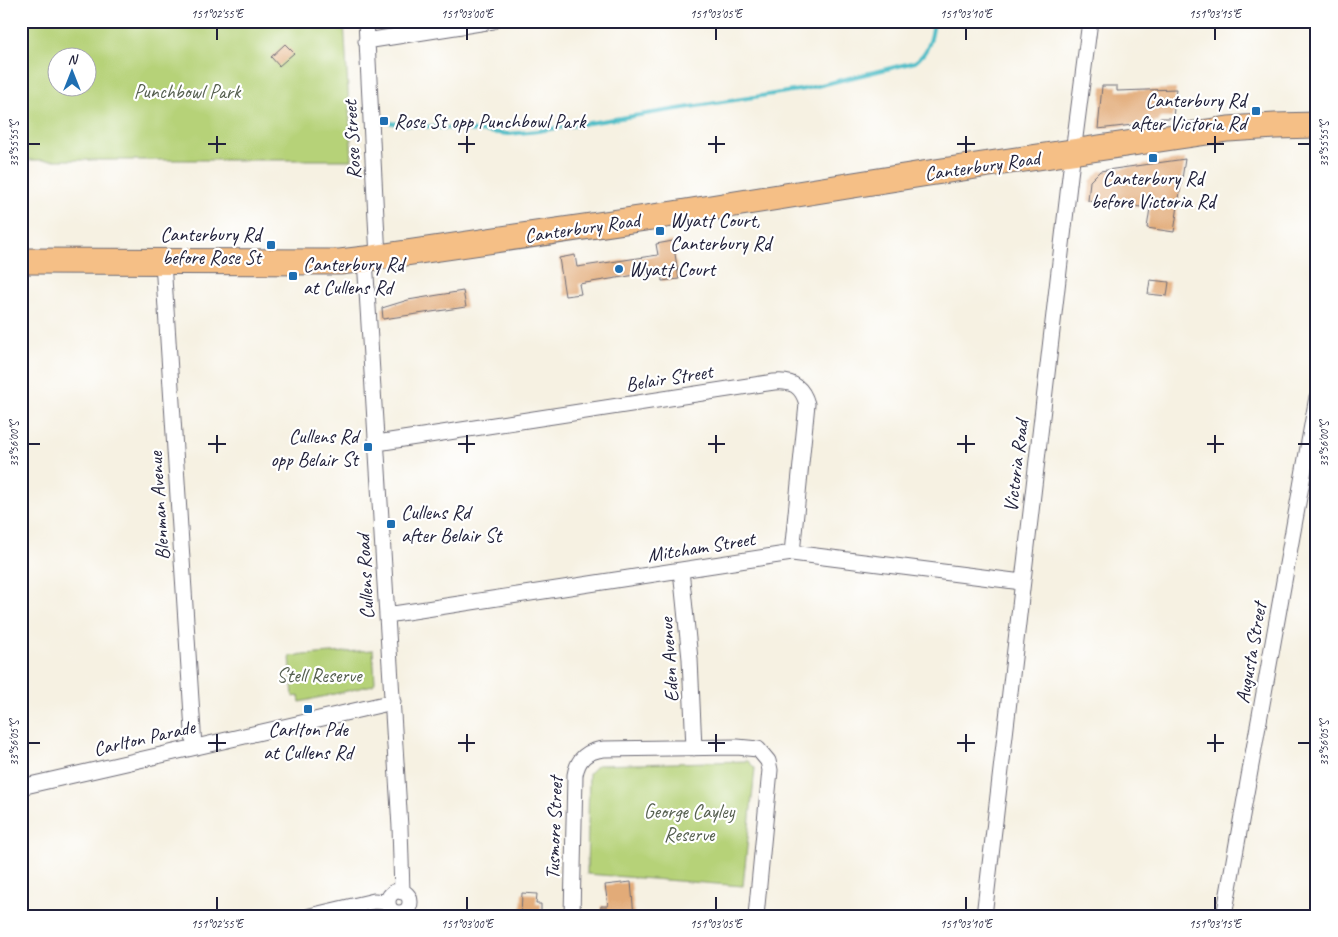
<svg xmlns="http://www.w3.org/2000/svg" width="1338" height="937" font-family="Caveat,sans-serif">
	<rect width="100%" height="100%" fill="#fff"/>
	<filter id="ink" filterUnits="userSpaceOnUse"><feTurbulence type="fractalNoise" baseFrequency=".02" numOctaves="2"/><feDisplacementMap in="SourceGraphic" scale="10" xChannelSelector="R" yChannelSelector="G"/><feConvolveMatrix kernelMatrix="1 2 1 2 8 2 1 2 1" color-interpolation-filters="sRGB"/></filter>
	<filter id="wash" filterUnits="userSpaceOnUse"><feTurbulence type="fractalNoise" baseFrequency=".0096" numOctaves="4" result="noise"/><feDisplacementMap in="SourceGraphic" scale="20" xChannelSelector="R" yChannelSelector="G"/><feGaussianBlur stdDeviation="1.12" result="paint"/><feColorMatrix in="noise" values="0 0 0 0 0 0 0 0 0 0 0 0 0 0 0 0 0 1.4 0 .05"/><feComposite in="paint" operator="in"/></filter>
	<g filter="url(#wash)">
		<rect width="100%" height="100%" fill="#f6f1e2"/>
		<path fill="#b6d278" stroke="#6c7a5a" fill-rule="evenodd" d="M21,21h323l8,139h-331zM58,58h30v30h-30z
			M373,650l2,32 -2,3 -73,17 -1,-6 -6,1 -3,-41z
			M748,761l7,7 -12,118 -156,-12 2,-101 8,-8z"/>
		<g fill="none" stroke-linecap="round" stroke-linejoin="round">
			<path stroke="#50bec8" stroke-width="4" d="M391,123l118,11 29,-3 267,-42 110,-27c14,-10 17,-24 19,-41"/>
		</g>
		<g id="blocks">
			<path fill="#e2ab78" d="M285,44l9,9 -15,13 -8,-9z
				M1102,86h15v5l59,-2 -3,29h-14v4l-61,7z
				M1185,159l-11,73 -27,-4 3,-20 -62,-7 2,-20 10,-10z
				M673,241l6,38 -17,2 -1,-10 -82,13 2,10 -16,2 -6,-38 16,-3 2,12 81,-12 -2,-11z
				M1150,280l19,2 -2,14 -19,-2z
				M463,291l3,16 -83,12 -1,-11 26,-8z
				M631,882l3,34h-34l1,-10h7l-3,-21z
				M522,893l15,1 -1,10h5v12h-20z"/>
		</g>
	</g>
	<g filter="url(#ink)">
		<use href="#blocks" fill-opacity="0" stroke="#6c6a75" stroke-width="1"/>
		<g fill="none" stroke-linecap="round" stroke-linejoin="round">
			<g stroke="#6c6a75" stroke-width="17">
				<path id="minor" d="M366,21l12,237
					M366,41l127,-20
					M365,259l35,568 2,65
					M163,262l31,485
					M377,443l397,-61c18,-2 28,4 33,22l-15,149
					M681,570l9,89 4,89
					M387,615l405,-62 230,29
					M21,787l372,-85
					M388 902a11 11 0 1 1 22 0a11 11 0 1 1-22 0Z
					M310,916l64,-15 14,1
					M572,916l3,-141c3,-17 12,-24 29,-26l133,-2 21,2 10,12 2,9 -14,146
					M984,916l86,-740 20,-155
					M1224,916l93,-519"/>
			</g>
			<g stroke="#6c6a75" stroke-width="27">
				<path id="trunk" d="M21,261l319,1 25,-3 308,-45 249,-40 258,-38 48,-7 47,-3 42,-1"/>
			</g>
			<use href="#minor" stroke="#fff" stroke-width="15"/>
			<use href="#trunk" stroke="#f5bf86" stroke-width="25"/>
		</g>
	</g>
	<path fill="none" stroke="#22223b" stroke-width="2" d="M217,28v12M467,28v12M716,28v12M966,28v12M1215,28v12M217,136v17M467,136v17M716,136v17M966,136v17M1215,136v17M28,144h12M208,144h18M458,144h17M708,144h17M957,144h18M1207,144h17M1298,144h12M217,435v18M467,435v18M716,435v18M966,435v18M1215,435v18M28,444h12M208,444h18M458,444h17M708,444h17M957,444h18M1207,444h17M1298,444h12M217,734v18M467,734v18M716,734v18M966,734v18M1215,734v18M28,743h12M208,743h18M458,743h17M708,743h17M957,743h18M1207,743h17M1298,743h12M217,897v13M467,897v13M716,897v13M966,897v13M1215,897v13"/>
	<g fill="#1f6fb2" stroke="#fff" stroke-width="2">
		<rect x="1251" y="106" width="10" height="10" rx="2.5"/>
		<rect x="379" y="116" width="10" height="10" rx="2.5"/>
		<rect x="1148" y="153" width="10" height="10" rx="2.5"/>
		<rect x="655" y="226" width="10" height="10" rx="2.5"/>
		<rect x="266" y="240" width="10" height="10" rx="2.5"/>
		<circle cx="619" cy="269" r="5"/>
		<rect x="288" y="271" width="10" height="10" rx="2.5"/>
		<rect x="363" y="442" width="10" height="10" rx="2.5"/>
		<rect x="386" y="519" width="10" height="10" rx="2.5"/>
		<rect x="303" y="704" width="10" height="10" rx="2.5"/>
	</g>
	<g text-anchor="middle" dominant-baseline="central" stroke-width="4.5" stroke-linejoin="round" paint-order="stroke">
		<g font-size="20" fill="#566050" stroke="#fff">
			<text x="187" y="91">Punchbowl Park</text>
			<text x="319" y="675">Stell Reserve</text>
			<text x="689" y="811">George Cayley<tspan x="689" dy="23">Reserve</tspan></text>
		</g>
		<g font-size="20" fill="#22223b" stroke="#fff" text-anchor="start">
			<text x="1246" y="100" text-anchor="end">Canterbury Rd<tspan x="1246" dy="23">after Victoria Rd</tspan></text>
			<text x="394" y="121">Rose St opp Punchbowl Park</text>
			<text x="1153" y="178" text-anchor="middle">Canterbury Rd<tspan x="1153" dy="23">before Victoria Rd</tspan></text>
			<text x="670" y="220">Wyatt Court,<tspan x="670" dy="23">Canterbury Rd</tspan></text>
			<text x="261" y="234" text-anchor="end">Canterbury Rd<tspan x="261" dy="23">before Rose St</tspan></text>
			<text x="303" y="264">Canterbury Rd<tspan x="303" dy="23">at Cullens Rd</tspan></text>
			<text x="629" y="269">Wyatt Court</text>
			<text x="358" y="436" text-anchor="end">Cullens Rd<tspan x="358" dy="23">opp Belair St</tspan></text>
			<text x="401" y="512">Cullens Rd<tspan x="401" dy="23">after Belair St</tspan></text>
			<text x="308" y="729" text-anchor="middle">Carlton Pde<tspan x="308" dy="23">at Cullens Rd</tspan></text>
		</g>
		<g font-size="20" fill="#22223b" stroke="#fff">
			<text transform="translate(352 140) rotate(-93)">Rose Street</text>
			<text transform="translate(982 166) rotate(-8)">Canterbury Road</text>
			<text transform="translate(582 228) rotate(-8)">Canterbury Road</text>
			<text transform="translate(669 378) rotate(-9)">Belair Street</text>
			<text transform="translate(1016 466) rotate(-83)">Victoria Road</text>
			<text transform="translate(159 506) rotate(-94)">Blenman Avenue</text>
			<text transform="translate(701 547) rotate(-9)">Mitcham Street</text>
			<text transform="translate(365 577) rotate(-93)">Cullens Road</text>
			<text transform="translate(1251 653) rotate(-80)">Augusta Street</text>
			<text transform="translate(669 660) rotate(-94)">Eden Avenue</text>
			<text transform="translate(144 738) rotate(-13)">Carlton Parade</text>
			<text transform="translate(554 828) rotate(-88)">Tusmore Street</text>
		</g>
	</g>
	<rect width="1338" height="937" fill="none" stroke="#fff" stroke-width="55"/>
	<g transform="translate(72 72)"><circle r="24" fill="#ffffff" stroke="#a7a7b1"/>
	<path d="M0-4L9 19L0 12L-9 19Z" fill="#1f6fb2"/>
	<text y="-8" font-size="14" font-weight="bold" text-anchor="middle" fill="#22223b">N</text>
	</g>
	<rect x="28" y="28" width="1282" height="882" fill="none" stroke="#22223b" stroke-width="2"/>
	<g font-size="12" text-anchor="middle" fill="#22223b">
		<text x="217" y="18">151°02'55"E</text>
		<text x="467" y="18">151°03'00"E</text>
		<text x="716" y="18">151°03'05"E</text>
		<text x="966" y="18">151°03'10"E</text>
		<text x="1215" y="18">151°03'15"E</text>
		<text transform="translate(14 144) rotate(-90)" y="4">33°55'55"S</text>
		<text transform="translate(1324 144) rotate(-90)" y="4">33°55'55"S</text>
		<text transform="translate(14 444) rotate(-90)" y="4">33°56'00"S</text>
		<text transform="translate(1324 444) rotate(-90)" y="4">33°56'00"S</text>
		<text transform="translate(14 743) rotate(-90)" y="4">33°56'05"S</text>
		<text transform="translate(1324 743) rotate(-90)" y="4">33°56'05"S</text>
		<text x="217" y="928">151°02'55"E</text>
		<text x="467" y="928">151°03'00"E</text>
		<text x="716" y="928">151°03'05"E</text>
		<text x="966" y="928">151°03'10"E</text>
		<text x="1215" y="928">151°03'15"E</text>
	</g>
</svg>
